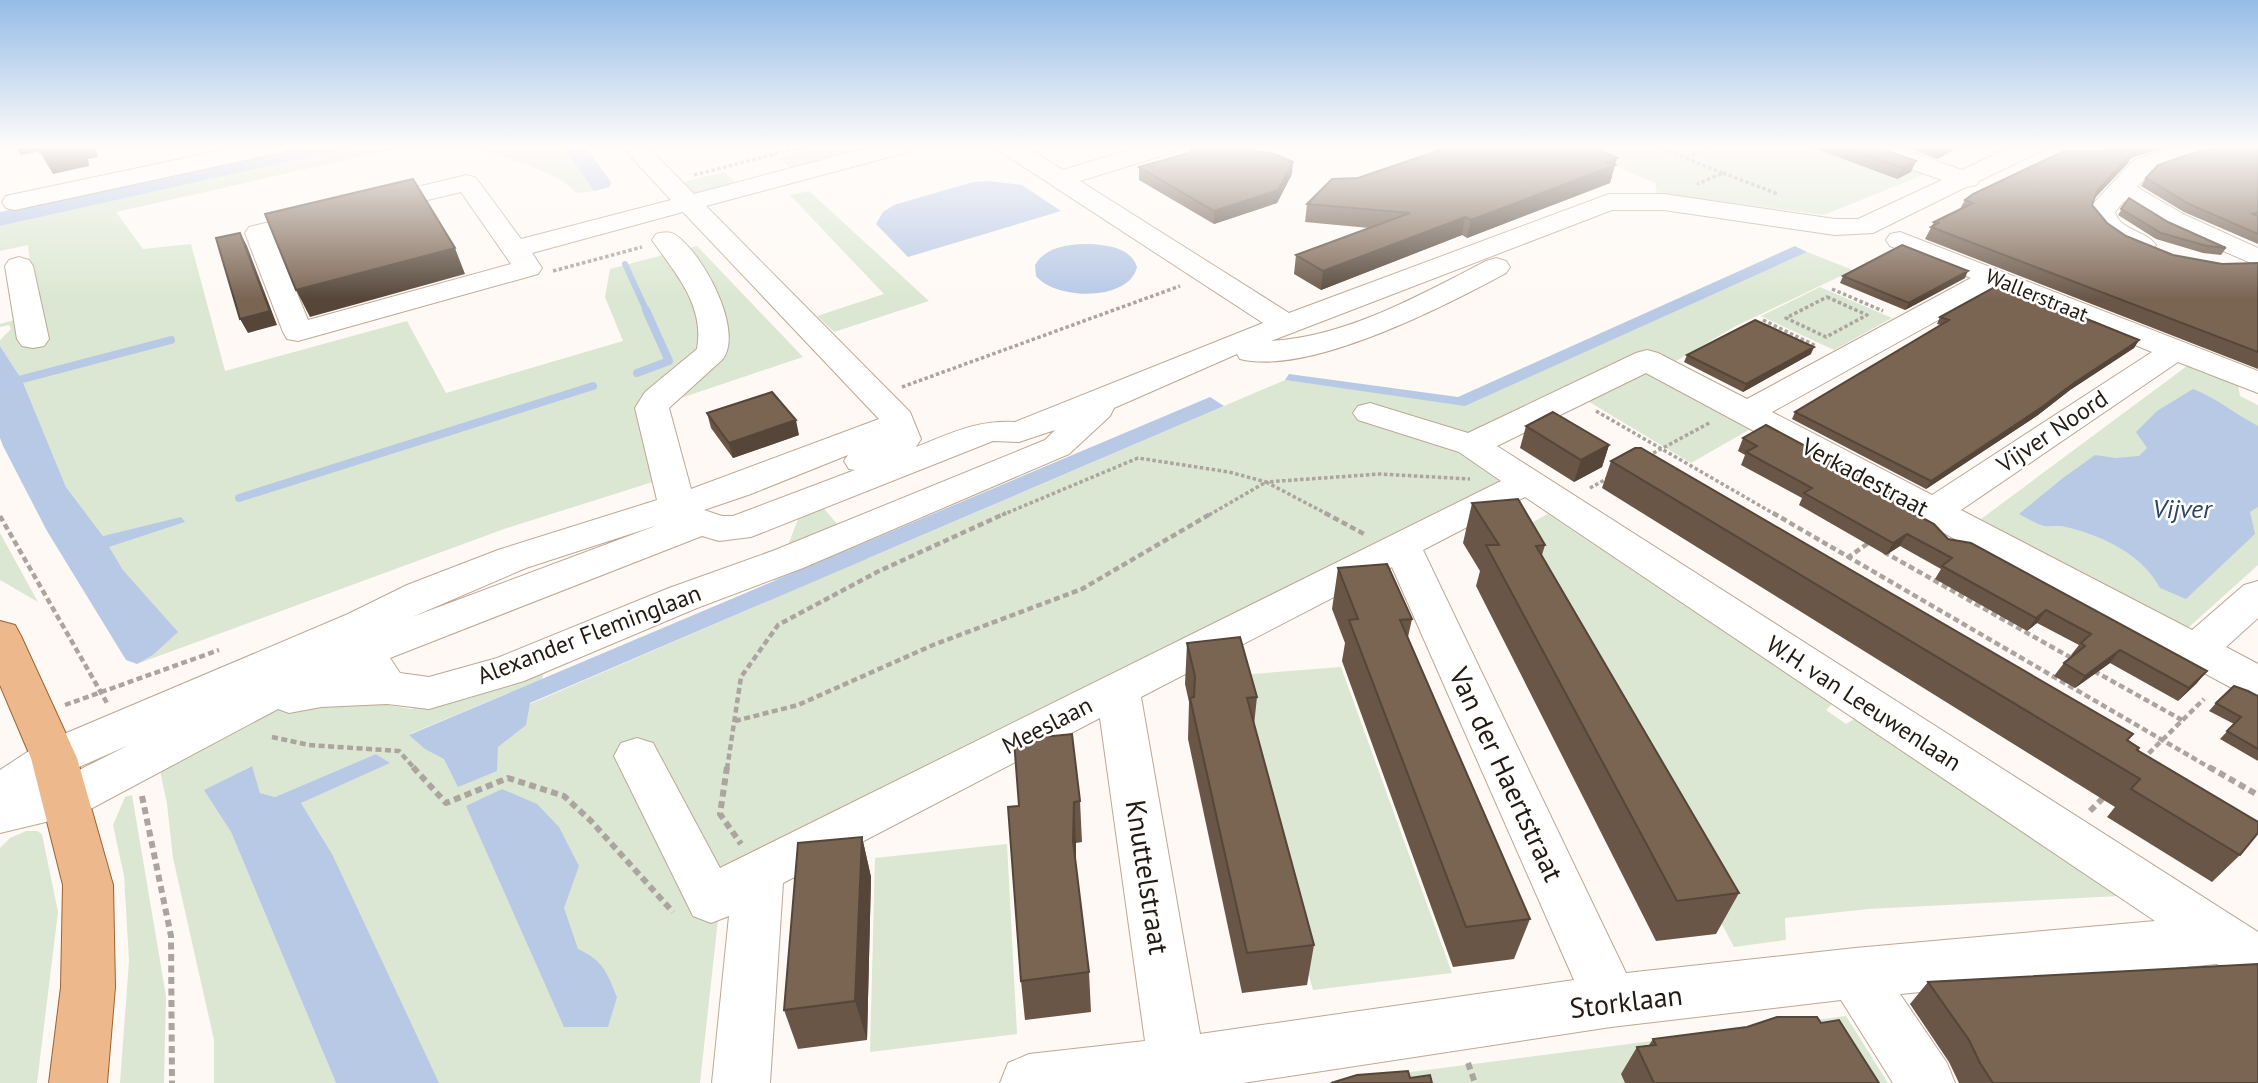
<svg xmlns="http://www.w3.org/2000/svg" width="2258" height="1083" font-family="'PT Sans',sans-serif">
	<rect width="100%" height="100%" fill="#fef9f5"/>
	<path fill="#dbe7d2" d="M353,147h51l-288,65 27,37 48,-5 34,127 182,-50 39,72 177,-52 -18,-44 5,-28 87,-23 106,111 -131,44 -4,-14 -9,93 -155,49 -367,135 16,-9 24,-23 -54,-62 -15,-23 76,-25 -81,14 -37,-49 -44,-107 -22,-34v-6l11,-11 -2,-4 -9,2v-3l14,-4 24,17 -10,-92 -28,6v-25z
		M477,147h87l30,44 -17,2c-26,-26 -67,-30 -100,-46z
		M818,147h61l-86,23 -15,-12z
		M1571,147h279l75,27 -101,41 -167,-22 -2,-10z
		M724,172l14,13 -41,11 -13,-14z
		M809,191l120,110 -95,31 -17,-16 67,-22 -94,-99z
		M1807,252l46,18 -119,57 -63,37 -198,73 32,43 -783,403 -22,200h-290l-110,-281 89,-39 -13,-9 -101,43 -15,-4 -9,-27 -46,24 26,42 105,251h-122v-43l-41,-182 -6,-54 -8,-38 127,-62 78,-3 47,8 37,-8 97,-33 -3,11 -132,55 16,15 340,-147 43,-111 58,68 418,-179 181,25z
		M1820,287l72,31 -58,32 -73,-34z
		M1647,366l107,61 -63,36 -110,-66z
		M2187,366l8,1 43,18 2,11 18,9v160l-70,63 -13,-1 -194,-108z
		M1548,514l284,190 -6,6 20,14 8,-5 265,177 -251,13 -83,9 1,22 -52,7 -220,-415z
		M0,533l38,69 -38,-22z
		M1341,667l111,306 -139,17 -66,-249 -7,-66z
		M132,795l34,201 -2,87h-44l9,-122 -5,-85 -11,-51 12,-28z
		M26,831h11l5,3 16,78 -21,171h-37v-235l10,-10z
		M1007,844l10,190 -147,18 5,-194z
		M1846,1016l42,67h-563z"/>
	<path fill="#b8c9e6" d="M291,147h62l-353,79v-14z
		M564,147h22l25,35 -1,5 -16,4z
		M988,181l34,4 39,26 -153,46 -32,-33 7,-12 11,-7 79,-23z
		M1090,244c18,1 41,4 47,23 -8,35 -82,33 -101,9l-1,-11c11,-19 35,-21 55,-21z
		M1795,246l12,6 -342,154 -180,-26 4,-6 169,23z
		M0,346l22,34 44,107 37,49 78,-19 4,5 -76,25 14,23 55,62 -25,23 -16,9 -11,-4 -79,-129 -44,-85 -3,-8z
		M2193,389c24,9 42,25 65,37v81l-8,5 5,22 -69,65 -26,-11c-18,-34 -57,-52 -94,-61 -7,-2 -15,0 -22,-1 -8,-2 -17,-8 -25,-12l44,-36 32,-23 21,3 23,-2 8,-8 -11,-16 21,-21z
		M1210,397l14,9 -694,297 -4,22 -28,22 -1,24 -39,16 -14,-28 -19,-10 -16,-14z
		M376,754l14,9 -89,40 32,53 106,227h-103l-105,-251 -27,-42 48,-24 8,27 15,4z
		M502,789l35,15 22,23 20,39 -15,42 14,41c26,12 29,24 39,48l-9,30h-44l-98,-221z"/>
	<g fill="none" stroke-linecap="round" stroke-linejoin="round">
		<path stroke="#b8c9e6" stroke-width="6" d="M625,264l22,48"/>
		<path stroke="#b8c9e6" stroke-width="8" d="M637,373l32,-12 -23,-51
			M0,385l171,-45
			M239,498l354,-112"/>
		<g stroke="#bea793" stroke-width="2">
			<path id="minor" d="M237,147h48l-3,5 -9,2 -258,56 -9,-2 -4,-6 4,-6 9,-2z
				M622,147h26l46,47 176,-47h41l-3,5 -202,54 204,206 11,27 -5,8c36,-14 60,-27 99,-25l248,-99 -262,-171 -3,-5h29l36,23 75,-23h39l-3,5 -94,29 209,132 320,-119h55l171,25h23l84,-39 -79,-28 -3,-5h36l66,23 48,-23h32l-3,5 -60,29 -3,4 -10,2 -93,46 -38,2 -171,-25h-52l-341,131c75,-4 149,-46 215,-80l10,-3 10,3 4,6 -4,6c-61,33 -197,103 -266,86l-3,-5 -9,4 -114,50 -4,8 -41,38 -266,114 -106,40 -173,73 -95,28 -42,-5 -66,3 -32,6 -11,-4 -195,104 -83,20v-63l38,-25 310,-131 59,-29 91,-35 159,-50 -22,-92 10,-16 52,-43c8,-44 -22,-76 -45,-109l4,-6c8,-2 15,-3 21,2 26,19 67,93 46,123l-54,49 22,81 188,-70 -196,-207 -151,41 10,15 -4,6 -240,67 -11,-2 -4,-7 -38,-99 4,-6 218,-52 9,3 45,61 150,-39zM461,192l50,72 -203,56 -34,-83zM1055,430l-10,10 -270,110 -106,38 -172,70 -68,19 -29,-4 -10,-15 312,-122 17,5 32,-4 242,-96 26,1zM848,455l-4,6 5,8 6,1 -122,46h-11l-18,-6 47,-16zM658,525l-246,92 114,-49zM129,745l-74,37 15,-11z
				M2172,147h55l-3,5 -30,4 -42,14 -15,17 46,27 75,34v18l-93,-40 -41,-25 -9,11c5,19 31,18 41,33l-4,6c-24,6 -59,-15 -64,-40l4,-6 42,-45z
				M1900,232l358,139v22l-80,-31 -217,148 231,120 52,-45 14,-4v37l-32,29 32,17v35l-15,-5 -597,-321 -149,73 761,486v54l-19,-8 -22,-14 -317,30 47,69 8,20h-62l-52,-83 -230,27 -368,56h-243l8,-20 21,-9 116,-13 -45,-323 -317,165 -13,200h-58l17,-167 -18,7 -18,-7 -79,-160 7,-13 16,-5 16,5 67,125 781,-387 -42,-29 -101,-32 -5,-7 5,-7 12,-3 98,30 168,-80 11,-3 11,3 89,46 224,-121 -81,-32 -4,-6 4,-6zM1996,288l156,64 -220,143 -160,-83zM1525,497l630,424 -300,27 -229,25 -203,-423zM1392,567l182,413 -374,54 -59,-337z
				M19,257l10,3 4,6 16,73 -5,7 -11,2 -11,-2 -5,-7 -12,-73 4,-6z"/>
		</g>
		<g stroke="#9d6230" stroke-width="2">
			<path id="major" d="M0,621l15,4 6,11 56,122 36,127 2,102 -8,96h-58l12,-96 2,-102 -32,-127 -31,-73z"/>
		</g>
		<path stroke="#aba49f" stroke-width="3.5" stroke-dasharray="3.5 2.5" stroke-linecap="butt" d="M1658,147l65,26 -26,11
			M1686,158l27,-11
			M1723,173l55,21
			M694,175l108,-28
			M553,271l89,-24
			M1832,289l51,22
			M1827,297l40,18 -41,22 -40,-19z
			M1763,320l53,26
			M902,387l278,-101
			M1596,411l180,104
			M1648,456l63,-34
			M1590,488l20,-11
			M1002,515l136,-57 91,14 37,10 114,-8 90,5
			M1209,515l57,-33 63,33"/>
		<path stroke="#aba49f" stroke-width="4.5" stroke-dasharray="6 3.5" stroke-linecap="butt" d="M1325,513l39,21
			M1773,513l439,256
			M0,516l107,187
			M1884,552l191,108
			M1847,558l23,-16
			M2094,671l88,49
			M65,705l154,-55
			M735,721l63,-16 135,-60 149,-56 130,-76
			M272,737l37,8 90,6 16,18
			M2142,760l62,-61
			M727,769l14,-92 37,-52 99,-53 129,-59"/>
		<path stroke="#aba49f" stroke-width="6" stroke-dasharray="7 4.5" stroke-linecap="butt" d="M413,767l33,36 62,-25 56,18 27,25 82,91
			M727,767l-7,47 21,30
			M2209,767l49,28
			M142,796l29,140 1,147
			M2090,811l16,-16
			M1468,1063l7,20"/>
		<use href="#minor" fill="#fff" fill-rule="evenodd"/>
		<use href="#major" fill="#ecb88c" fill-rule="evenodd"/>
	</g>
	<path fill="#695647" d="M1811,147h65l35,25 -14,7z
		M1905,147h49l-2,4 -15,8z
		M2098,147h66l-33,11 -3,5 -34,36 -2,6 15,18 19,13 47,19 49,9 36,-1v106l-333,-130 9,-17 26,-13 5,-9 145,-49z
		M2258,147v97l-74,-32 -43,-26 5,-8z
		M1254,151l38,23 -15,29 -63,21 -75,-44v-13l53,-15z
		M1612,176l-2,7 -143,55 -5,-3 -141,55 -27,-16 2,-19 73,-27 -64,-6 2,-18z
		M2129,198l39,24 58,26 -5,7 -18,-2 -47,-14 -38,-24z
		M1843,276l122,2 -60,32 -65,-27z
		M1940,317l199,23 -5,8 -64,42 -32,25 -112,74 -134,-70 3,-7 146,-87 -4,-1z
		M1811,354l-68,38 -59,-30 3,-7z
		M707,413l92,22 -66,23 -22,-30z
		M1526,426l83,19 -7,22 -28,15 -54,-34z
		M1743,438l156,62 -2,4 51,35 249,144 -19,18 -68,-38 -35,25 -21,-12 10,-13 8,-7 -1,-1 8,-10 -42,-22 -10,8 -92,-52 6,-10 -41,-23 -14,9 -87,-50 3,-7 -61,-33 4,-10 -7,-4z
		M1611,461l522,273 -6,7 113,114 -28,27 -105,-65 8,-10 -513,-319z
		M1472,503l73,42 -3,10 197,338 -23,41 -60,7 -180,-355 4,-15 -17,-28z
		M1338,568l74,51 -4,18 122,282 -16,40 -61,8 -111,-306 3,-18 -13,-34z
		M1187,643l70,54 -3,28 60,220 -7,40 -65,8 -54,-254 1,-37 -4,-18z
		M2258,696v65l-38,-22 14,-15 -25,-13 7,-8z
		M1080,801l2,41 -6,1v20l13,109 2,40 -66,8 -4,-39 -2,-175z
		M862,837l9,40 -4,163 -69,9 -14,-39z
		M1928,982l330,101h-299l-10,-21 -39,-58z
		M1821,1023l58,60h-254l-4,-9 16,-27 12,-2 4,-6z"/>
	<path fill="#554639" d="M16,147h39l1,1 -35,7z
		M64,147h31l3,10 -10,2 1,7 -36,8 -13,-22z
		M1944,147h10l-2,4 -15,8 5,-11z
		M2146,147h18l-32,11 4,-7z
		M2134,151l-6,12 -38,40 7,-12z
		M1617,158l-7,25 -143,55 4,-18z
		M1916,161l-5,11 -14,7 5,-11z
		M1293,162l-1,12 -15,29 -63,21v-13z
		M1465,217l-3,18 -141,55 2,-19z
		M240,233l7,13 30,79 -29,8 -8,-14z
		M455,248l10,26 -155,43 -14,-27z
		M1968,271l-3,7 -60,32 4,-7z
		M2139,340l-5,8 -64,42 -32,25 -112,74 5,-8 143,-98z
		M1814,347l-3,7 -68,38 3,-8z
		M796,420l3,15 -66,23 -4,-15z
		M1609,445l-7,22 -28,15 7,-22z
		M1907,534l-7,12 -14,9 7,-12z
		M2046,610l-9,13 -10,8 9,-13z
		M2120,650l-10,13 -35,25 10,-12z
		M2207,671l-10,12 -19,18 11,-13z
		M1074,802l2,41 -1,38 -2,-40z
		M862,837l9,40 -4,163 -12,-39z"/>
	<path fill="#7a6452" stroke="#554639" stroke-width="2" d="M40,147h24l-24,5z
		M1193,147h59l2,4 21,3 18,8 -15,28 -64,21 -75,-44 53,-15z
		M1449,147h144l24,11 -11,4 9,3 -144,55 -6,-3 -142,54 -27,-16 114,-42 -103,-9 25,-25 26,-1z
		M1844,147h32l40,14 -14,7z
		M2126,147h20l-10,4z
		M2227,147h31v66l-5,1 5,2v18l-69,-30 -43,-26 12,-13 41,-14z
		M2064,151h70l-37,40 -5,14 15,18 19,13 47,19 49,9 36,-1v89l-327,-125 7,-4 -4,-1 39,-19 -8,-3 8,-6z
		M413,179l42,69 -159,42 -31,-76z
		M2129,198l39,24 58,26 -19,-2 -46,-13 -40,-24z
		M240,233l30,78 -30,8 -24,-81z
		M1902,245l66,26 -59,32 -66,-27z
		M2000,284l139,56 -65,43 -32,24 -111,74 -136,-69 154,-92 -9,-3z
		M1755,320l59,27 -68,37 -59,-29z
		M772,392l24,28 -67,23 -22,-30z
		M1553,412l56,33 -28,15 -55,-34z
		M1766,425l129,69 -4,2 8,4 -4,3 39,21 14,15 23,4 236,128 -18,17 -69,-38 -35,26 -21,-13 21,-17 -4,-3 10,-9 -45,-24 -10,8 -94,-52 10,-8 -45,-24 -14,9 -89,-50 8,-5 -66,-36 11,-6 -14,-8z
		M1635,448h6l492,286 -6,6 12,8 -2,2 121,72v11l-18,22 -109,-66 9,-10 -529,-318z
		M1518,499l27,46 -9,1 203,347 -62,8 -191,-356h13l-27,-42z
		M1387,564l25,55 -12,1 130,299 -64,8 -117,-307 9,-1 -20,-51z
		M1240,637l17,60 -10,1 67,247 -67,8 -57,-255 4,-1 1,-21 -8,-33z
		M2234,686l14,5 10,5v53l-31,-18 14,-14 -25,-14z
		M1072,734l8,67 -6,1 -1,39 16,131 -68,9 -13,-174 11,-1 -5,-66z
		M862,837l-7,164 -71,9 14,-167z
		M2258,964v119h-265l-13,-20 -11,-23 -41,-58z
		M1777,1017h40l4,6 18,-3 40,63h-225l-17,-36 19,-2 -3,-6 94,-12z
		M1408,1071l2,7 20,-3 2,8h-101l26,-8z"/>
	<linearGradient id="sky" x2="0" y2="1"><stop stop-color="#95bce7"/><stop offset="0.49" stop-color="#fffcfa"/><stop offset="1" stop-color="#fffcfa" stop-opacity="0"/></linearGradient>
	<rect width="2258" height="299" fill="url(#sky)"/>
	<g text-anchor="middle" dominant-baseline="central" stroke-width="5" stroke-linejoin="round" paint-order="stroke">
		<g font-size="21" fill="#231b13" stroke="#fff">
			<text transform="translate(2037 295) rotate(22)">Wallerstraat</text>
		</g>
		<g font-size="24" fill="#231b13" stroke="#fff">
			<text transform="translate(2052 431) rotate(-34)">Vijver Noord</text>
			<text transform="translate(1865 477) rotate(28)">Verkadestraat</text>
			<text transform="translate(589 634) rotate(-21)">Alexander Fleminglaan</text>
			<text transform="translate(1864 703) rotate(33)">W.H. van Leeuwenlaan</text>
			<text transform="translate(1047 725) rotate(-27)">Meeslaan</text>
		</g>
		<g font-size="26" font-style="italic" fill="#2b426a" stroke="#fff">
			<text x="2182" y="508">Vijver</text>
		</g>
		<g font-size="28" fill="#231b13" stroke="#fff">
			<text transform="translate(1507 774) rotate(65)">Van der Haertstraat</text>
			<text transform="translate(1148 877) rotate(81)">Knuttelstraat</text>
			<text transform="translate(1626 1001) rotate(-7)">Storklaan</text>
		</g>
	</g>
</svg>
